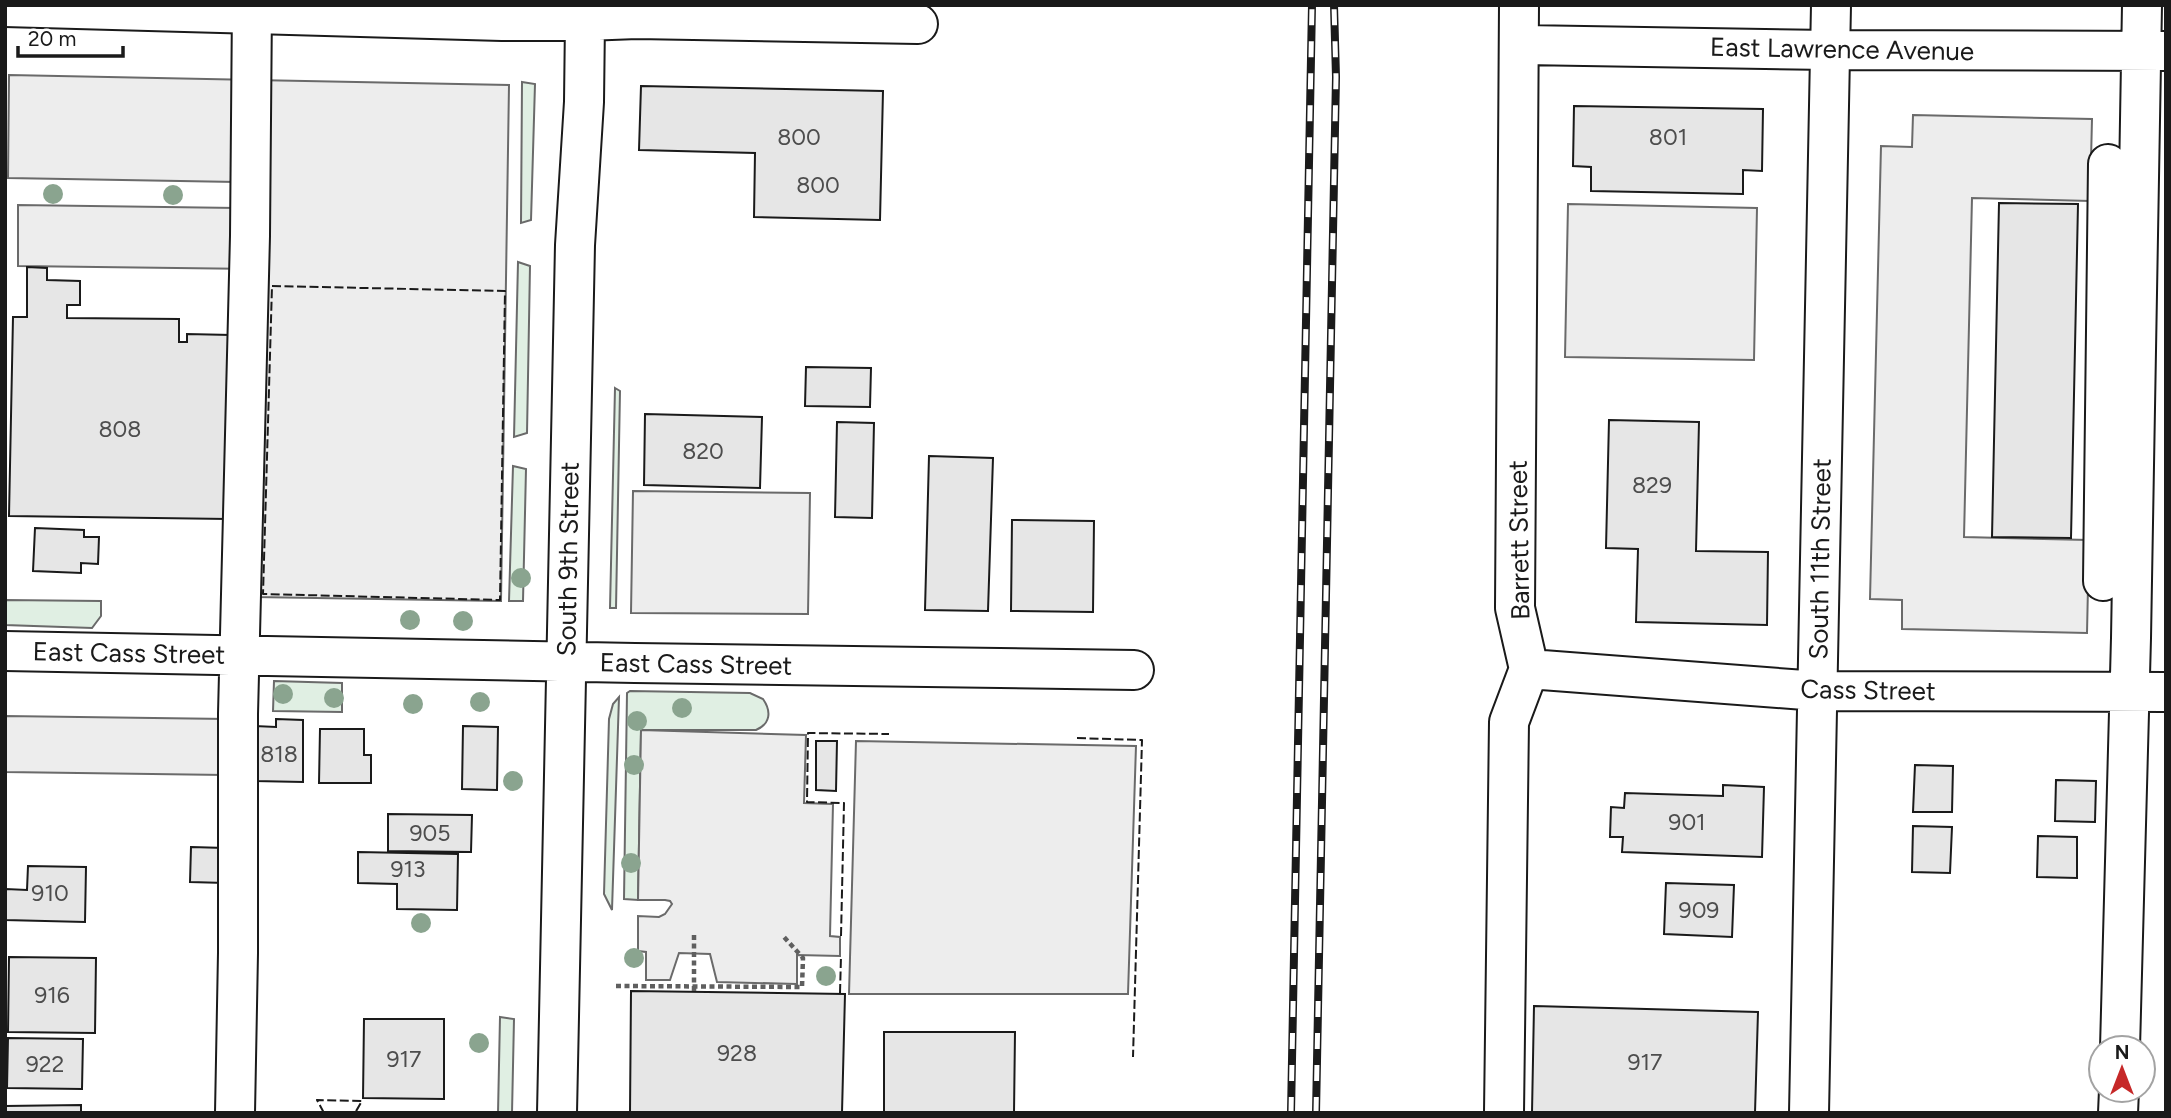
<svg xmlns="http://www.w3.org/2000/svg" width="2171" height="1118" font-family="Figtree,sans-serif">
	<rect width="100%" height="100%" fill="#fff"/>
	<path fill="#e0efe3" stroke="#6a6a6a" stroke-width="2" d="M522,82l13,2 -4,136 -10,3z
		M518,262l12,4 -3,167 -13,4z
		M615,388l5,3 -4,217h-6z
		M513,466l13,3 -3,132h-14z
		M5,600l96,1v15l-9,12 -87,-3z
		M274,681l68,2v29l-69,-1z
		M630,691l120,2 13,6c9,13 7,25 -7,31h-115l-3,170 -14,-1 3,-206z
		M619,697l-7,213 -8,-16 5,-175 4,-15z
		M500,1017l14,2 -2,94h-14z"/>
	<path fill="#ededed" stroke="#6a6a6a" stroke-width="2" d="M9,75l500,10 -8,516 -247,-4 4,-328 -240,-3v-61l219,3v-26l-229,-4z
		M1913,115l179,4 -2,82 -118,-3 -8,339 125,3 -2,93 -185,-4v-29l-32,-1 11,-453 31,1z
		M1568,204l189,4 -3,152 -189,-3z
		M633,491l177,2 -2,121 -177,-1z
		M5,716l222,3 -2,56 -220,-3z
		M641,730l165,5 -2,68 29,1 -3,132 10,1v19l-43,-1v29l-80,-2 -7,-28 -31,-1 -9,27h-24v-28l-8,-1v-35l21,1 6,-3 7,-10 -2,-3 -5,-1h-27z
		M856,741l280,5 -8,248h-279z"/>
	<path fill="#e6e6e6" stroke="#1a1a1a" stroke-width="2" d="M641,86l242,5 -3,129 -126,-3 1,-64 -116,-3z
		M1574,106l189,3 -1,62 -19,-1v24l-152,-3v-24l-18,-1z
		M1999,203l79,1 -7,334 -79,-1z
		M27,267l20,1v12l33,1v24h-13v13l112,1v23h8v-8l44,1 -3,184 -219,-3 4,-199h14z
		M806,367l65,1 -1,39 -65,-1z
		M645,414l117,3 -2,71 -116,-3z
		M1609,420l90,2 -3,129 72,1 -1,73 -131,-3 2,-73 -32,-1z
		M837,422l37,1 -2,95 -37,-1z
		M929,456l64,2 -5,153 -63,-1z
		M1012,520l82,1 -1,91 -82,-1z
		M35,528l49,2v7h15l-1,27 -17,-1v10l-48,-2z
		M276,719l27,1v62l-49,-1 1,-55 21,1z
		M463,726l35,1 -1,63 -35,-1z
		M320,729h44v26h7v28h-52z
		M816,741h21l-1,50 -20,-1z
		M1915,765l38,1 -1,46h-39z
		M2056,780l40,1 -1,41 -40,-1z
		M1723,785l41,2 -2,70 -140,-5 1,-15h-13l1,-30 13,1 1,-15 98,3z
		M388,814l84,1 -1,37 -83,-1z
		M1913,826l39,1 -2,46 -38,-1z
		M2038,836l39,1v41l-40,-1z
		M191,847l34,1v35l-35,-1z
		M358,852l100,2 -1,56 -60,-1v-25l-39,-1z
		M28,866l58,1 -1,55 -80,-2 1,-31 21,1z
		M1666,883l68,2 -2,52 -68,-3z
		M9,957l87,1 -1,75 -87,-1z
		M631,991l214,3 -3,119h-212z
		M1534,1006l224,6 -3,101h-223z
		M364,1019h80v80l-81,-1z
		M884,1032h131l-1,81h-130z
		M8,1038l75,1 -1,50 -75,-1z
		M81,1105v8h-76v-7z"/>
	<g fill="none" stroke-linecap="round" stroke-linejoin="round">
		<g stroke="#1a1a1a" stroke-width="42">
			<path id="minor" d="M1519,45l310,5 337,1
				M2103,581l5,-417
				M5,651l630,12 499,7
				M1529,669l289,22 348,1
				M2120,1048l11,-410 11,-633
				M235,1113l3,-160v-239l12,-478 2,-231
				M557,1113l18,-868 9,-143 1,-81 52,-2 281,5
				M1504,1113l5,-391 20,-53 -14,-61 4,-603
				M1809,1113l22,-1108
				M2118,1113l1,-23"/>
		</g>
		<g stroke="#1a1a1a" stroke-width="42">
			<path id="major" d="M5,7l497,14h83l1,-16"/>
		</g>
		<path stroke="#5f5f5f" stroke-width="4.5" stroke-dasharray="5 3.5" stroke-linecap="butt" d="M616,986l186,1 1,-29 -19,-21
			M694,991v-56"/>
		<use href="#minor" stroke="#fff" stroke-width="38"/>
		<use href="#major" stroke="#fff" stroke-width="38"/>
		<g stroke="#1a1a1a" stroke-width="8">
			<path id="rail" d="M1291,1113l21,-1108
				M1316,1113l20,-1036 -2,-72"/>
		</g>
		<use href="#rail" stroke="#fff" stroke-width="5" stroke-dasharray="16" stroke-linecap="butt"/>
		<path stroke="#1a1a1a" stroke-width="2" stroke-dasharray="9 3.5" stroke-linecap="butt" d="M272,286l233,5 -5,309 -237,-6z
			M1077,738l65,2 -9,317
			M841,936l3,-133 -37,-1 1,-69 81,1
			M840,993l1,-37
			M324,1113l-7,-13 45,1 -7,12"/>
	</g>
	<g fill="#8aa48f">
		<circle cx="53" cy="194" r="10"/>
		<circle cx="173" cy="195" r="10"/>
		<circle cx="521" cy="578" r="10"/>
		<circle cx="410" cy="620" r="10"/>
		<circle cx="463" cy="621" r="10"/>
		<circle cx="283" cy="694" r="10"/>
		<circle cx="334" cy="698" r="10"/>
		<circle cx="480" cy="702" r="10"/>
		<circle cx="413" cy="704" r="10"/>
		<circle cx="682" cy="708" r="10"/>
		<circle cx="637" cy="721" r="10"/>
		<circle cx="634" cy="765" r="10"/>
		<circle cx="513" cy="781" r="10"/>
		<circle cx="631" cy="863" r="10"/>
		<circle cx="421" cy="923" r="10"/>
		<circle cx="634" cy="958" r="10"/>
		<circle cx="826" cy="976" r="10"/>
		<circle cx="479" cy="1043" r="10"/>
	</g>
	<g text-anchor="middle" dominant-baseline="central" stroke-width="5" stroke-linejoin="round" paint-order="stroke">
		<g font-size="23" fill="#4d4d4d">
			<text x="799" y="137">800</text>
			<text x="1668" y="137">801</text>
			<text x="818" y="185">800</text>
			<text x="120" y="429">808</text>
			<text x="703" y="451">820</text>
			<text x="1652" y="485">829</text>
			<text x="279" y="754">818</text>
			<text x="1687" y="822">901</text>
			<text x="430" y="833">905</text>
			<text x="408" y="869">913</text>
			<text x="50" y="893">910</text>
			<text x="1699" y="910">909</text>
			<text x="52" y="995">916</text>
			<text x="737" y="1053">928</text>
			<text x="404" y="1059">917</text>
			<text x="1645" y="1062">917</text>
			<text x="45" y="1064">922</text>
		</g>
		<g font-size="26" fill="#1a1a1a" stroke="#fff">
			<text transform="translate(1842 49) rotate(1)">East Lawrence Avenue</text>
			<text transform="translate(1519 540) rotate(-91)">Barrett Street</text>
			<text transform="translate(568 559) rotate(-89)">South 9th Street</text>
			<text transform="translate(1820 559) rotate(-89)">South 11th Street</text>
			<text transform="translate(129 653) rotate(1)">East Cass Street</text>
			<text transform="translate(696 664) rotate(1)">East Cass Street</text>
			<text transform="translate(1868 690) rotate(1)">Cass Street</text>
		</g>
	</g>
	<rect width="2171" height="1118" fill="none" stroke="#1a1a1a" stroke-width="14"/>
	<g transform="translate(2122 1069)"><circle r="33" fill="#ffffff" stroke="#a3a3a3" stroke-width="2"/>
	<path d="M0-5L12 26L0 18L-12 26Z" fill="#c62828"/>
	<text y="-10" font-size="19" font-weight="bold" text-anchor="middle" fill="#1a1a1a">N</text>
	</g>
	<path d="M18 46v10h105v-10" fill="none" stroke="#1a1a1a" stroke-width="3.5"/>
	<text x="28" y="46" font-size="21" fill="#1a1a1a" stroke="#ffffff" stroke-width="5" paint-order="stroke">20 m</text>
</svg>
